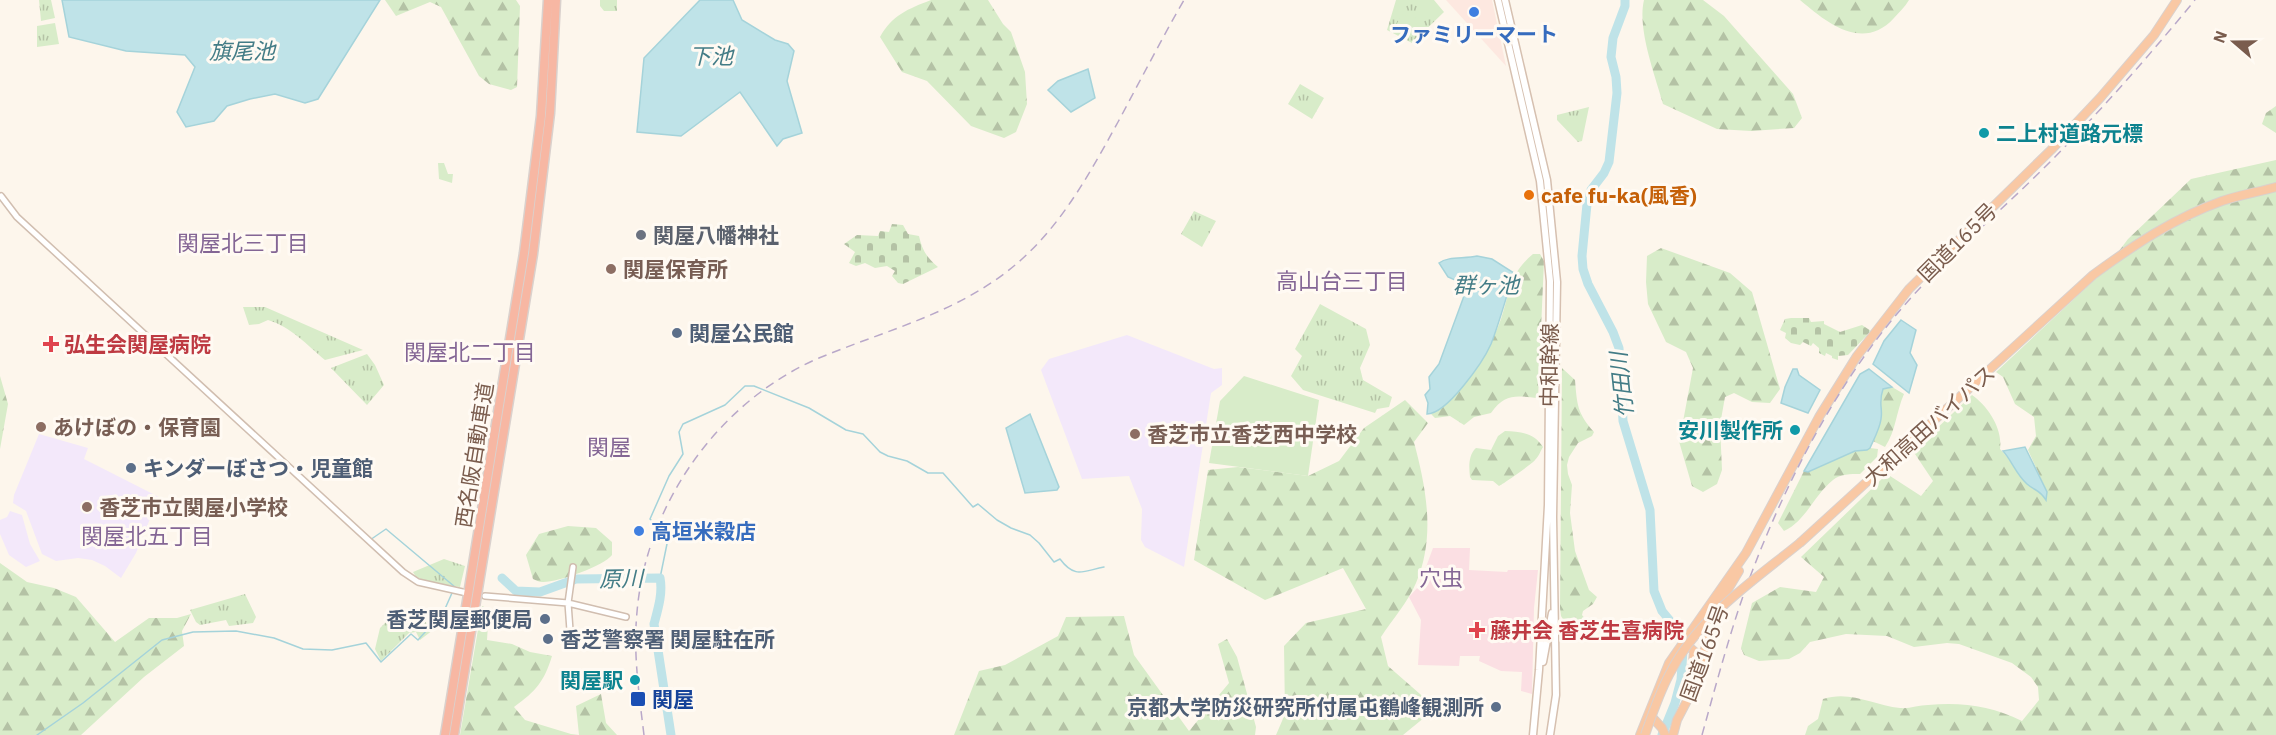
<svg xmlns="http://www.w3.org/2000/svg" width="2276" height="735" font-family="'IBM Plex Sans','Noto Sans JP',sans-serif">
	<defs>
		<pattern id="forest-firs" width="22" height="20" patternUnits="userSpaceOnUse" patternTransform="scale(1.5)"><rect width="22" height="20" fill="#d8ecc9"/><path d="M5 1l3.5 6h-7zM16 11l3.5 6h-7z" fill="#b4c2a5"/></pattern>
		<pattern id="cemetery-stones" width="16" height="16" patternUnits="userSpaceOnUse" patternTransform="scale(1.5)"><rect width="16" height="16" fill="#d8ecc9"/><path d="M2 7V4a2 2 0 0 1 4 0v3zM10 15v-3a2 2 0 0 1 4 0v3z" fill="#b4c2a5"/></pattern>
		<pattern id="park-tufts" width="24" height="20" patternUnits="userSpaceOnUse" patternTransform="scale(1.5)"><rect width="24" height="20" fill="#d8ecc9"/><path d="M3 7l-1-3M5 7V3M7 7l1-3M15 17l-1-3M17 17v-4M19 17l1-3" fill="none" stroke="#b4c2a5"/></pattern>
	</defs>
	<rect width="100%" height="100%" fill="#fdf6ec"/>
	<path fill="#fde8e0" d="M1446,0h46l14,66z"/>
	<path fill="#f3e8fa" d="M1127,335l87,34 8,-1v17l-11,8 -27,174 -39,-20 -4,-7 1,-31 -13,-33 -47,3 -41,-109 8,-11z
		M39,434l49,14 -4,11 75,38 -23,56 -15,25 -16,-12 -13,-6 -14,-2 -22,3 -14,-7 -16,-43 -13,-8 1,-8z
		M10,511l12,4 8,29 10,17 -14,6 -17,-12 -9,-21v-14l7,-3z"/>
	<path fill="#fbdfe3" d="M1433,548h37l-1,22 38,2 1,-2h30l-4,38 -2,86 -11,-3 1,-19 -21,-1 -22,-10 1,-5h-20l-1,10 -41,-1 3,-45 -12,-23 10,-11z"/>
	<path fill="url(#forest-firs)" d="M385,0h131l4,6 -3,81 -6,3 -22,-6 -10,-8 -38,-69 -11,-5 -34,14z
		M931,0h57l15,24 8,8 14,40 2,32 -11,28 -12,6 -33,-12 -44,-45 -25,-9 -22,-35c12,-22 28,-28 51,-37z
		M1644,0h59l21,16 69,78 9,24 -8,10 -43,3 -34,-2 -54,-25c-8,-29 -26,-75 -19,-104z
		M1800,0h109c-4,7 -10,12 -15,18 -31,34 -67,5 -94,-18z
		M2276,106v27l-14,-9 4,-11z
		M2276,160v575h-471l3,-9 10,-7 5,-20c27,-9 50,6 77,9 9,1 19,-3 28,-3 35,-3 63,1 94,16l17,-21 -1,-13 -7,-10 -19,-14 -53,-19 -12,-1 -33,4 -27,-11 -41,-2 -36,8 -10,11 -11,6 -30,2 -15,-6 -3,-7 11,-45 28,-16 36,5 8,-15 -23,-20 86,-83 34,22 12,-15 -20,-30 59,-56c16,11 31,34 28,54 11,11 16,24 27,35 8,7 12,5 18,15l2,-7 -19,-42 8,-14 -2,-19 -19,-13 -12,-27 -7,-5 108,-101 24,-32 63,-60z
		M1661,248l69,25 22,19 28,97 -10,14 -18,-1 -18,-9 -9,4 -5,28 2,45 -5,14 -14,8 -11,-6 -14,-48 4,-11 11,-59 -7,-16 -20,-10 -18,-38 -2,-22 1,-26z
		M1533,254h7l4,7 -6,137c-22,-2 -33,-5 -47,15l-17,4 -10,8 -14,-9 -15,2 -4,-4c31,-18 58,-61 70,-95 9,-27 8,-45 32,-65z
		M1562,368l13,12c2,24 2,33 19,52l-2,4 -14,7 -9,14 -2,8 1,9 4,11 -2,28 5,38 14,39 8,7 -4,7 -10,7 -1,4 5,6 -1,4 -6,2 -14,-3 -5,-8 -1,-8z
		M0,376l8,28 -8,45z
		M1892,387l12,7c-8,18 -8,37 -19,53l-12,-6c3,-7 8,-16 8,-23 1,-12 -3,-16 2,-29z
		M1405,400l23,23 -14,19c12,46 22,94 2,141 -8,19 -24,37 -35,54l7,29 48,42 -33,27h-127l9,-21 -1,-68 22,-23 60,-14 -23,-41 -78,32 -71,-40 14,-90 30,-3 70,9 31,-15 25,-33z
		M1505,431c15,1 29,1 38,16 -3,5 -4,9 -8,13 -3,4 -33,25 -36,26l-6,-5 -21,-1 -2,-3c-1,-9 -2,-22 6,-29l15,2 7,-14z
		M1870,448l8,1 -1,8 -17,17c-9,0 -20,0 -27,6 -19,15 -27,41 -49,51l-6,-8 26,-52 4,1 47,-21 12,-1z
		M568,526l28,2 16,14v13c-8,11 -56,28 -70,27 -3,0 -6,-2 -9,-3l-7,-24 13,-21z
		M0,563l27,19 27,6 22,9 39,45 34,-24h28l14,-4 -9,17 2,15 -40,31 -63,58h-81z
		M482,606l7,3 -2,31 25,4 18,8 22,4c-8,26 -16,35 -38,51l11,13 46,14 8,1 -3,-29 25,-12 5,29 11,12h-157z
		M1124,616l10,39 55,76 40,-48 -11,-39 9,-5 10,18 19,70 -1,8h-301l25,-64 26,-6 53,-29 8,-19z"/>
	<path fill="url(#cemetery-stones)" d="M892,224l11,1 5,9 11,2c3,14 8,22 19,31l-35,17 -5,-1 -6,-7 3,-5 -8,-5 -12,2 -10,-5 -9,3 -7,-3 6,-11 -11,-8 13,-9 21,1 2,-5 9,1z
		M1791,318h18l2,4 13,-1v3l16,8 22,-7 9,6 -23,24 -10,1v4l-6,-2v-2l-6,-3 -1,3 -6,-3v-5l-6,-5 -2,3 -8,-4 -3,3 -9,-2 -6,-5 1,-5 -6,-3 5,-11z"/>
	<path fill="url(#park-tufts)" d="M39,0h12l4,18 -14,3z
		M600,0h17v11h-13l-4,-5z
		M1396,0h38l10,12 -32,31 -25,-13z
		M55,23l4,21 -22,3v-21z
		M1300,84l24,14 -12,21 -24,-15z
		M1589,107l-7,34 -4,1 -21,-22v-5z
		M438,163h6l4,11h5l-1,9 -13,-4z
		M1194,211l22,10 -14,26 -21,-13z
		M1320,304l46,25 4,16 -10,23 3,12 29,17 -3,10 -12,2 -2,4 -72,-23 -12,-14 11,-20 -7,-7z
		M243,307h22l98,43 -38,10c-18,-15 -34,-33 -57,-40l-9,4 -10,1z
		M367,354l8,11 9,20 -17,20 -36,-37z
		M444,559l21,7 -5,21 -28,-4 -16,-6 -3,-5z
		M245,594l11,23 -3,6 -24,3 -3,-6 -26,5 -4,-3 -6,-12z
		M422,618l11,12 -13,10 -4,-8 -7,1 -28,28 -6,-12 5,-21 6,-6z"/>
	<path fill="#d8ecc9" d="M1402,14l17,5 -7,18 -18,-8z
		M1244,376l75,24 -11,76 -99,-13 11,-62z"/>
	<path fill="#bfe3e8" stroke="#a5d3da" stroke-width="1.5" d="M62,0h318l-62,99 -13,4 -30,-9 -25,5 -23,7 -13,15 -28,6 -9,-15 18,-45 -10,-12 -59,-4 -57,-14z
		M700,0h33l9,20 33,20 13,4 6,7 -7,30 15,52 -19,6 -6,7 -37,-54 -59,44 -44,-4 7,-74z
		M1088,69l7,29 -24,14 -23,-22 10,-9z
		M1477,256l15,3 22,14c-8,24 -14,48 -23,71 -8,18 -44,70 -64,70l1,-11 -3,-8 5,-6 -1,-12 10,-13 25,-68 -2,-13 -14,-6 -9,-14c9,-7 25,-4 38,-7z
		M1901,320l15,10 -6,23 7,12 -8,28 -36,-29 11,-23z
		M1793,369h4l2,6 21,15 -12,23 -27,-10 4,-16z
		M1869,369l23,18 -9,2c-5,15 0,18 -2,30 -1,9 -7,20 -11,29l-3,2 -12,1 -47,21 -4,-1 56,-97z
		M1030,414l29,73 -2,3 -32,3 -19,-65z
		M2025,447l22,45 -1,8c-7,-11 -11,-9 -19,-16 -11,-10 -15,-23 -24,-33z"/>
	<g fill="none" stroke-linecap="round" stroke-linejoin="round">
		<path stroke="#a5d3da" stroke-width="1.5" d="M370,540l16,-11 69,58 -1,2
			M660,578l8,-39 -18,-20 19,-43 14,-22 -4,-22 4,-8 42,-19 20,-19h9l55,22 37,22 17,4 17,18 8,4 19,5 21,12h15l30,34 5,-3 19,16 14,8 19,7 9,8 15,19 6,-3c15,20 23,12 44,8
			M37,735l46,-32 79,-63 31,-8 43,-1 38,7 29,11 29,1 34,-7 15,19 30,-28 7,6 26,-29 8,-18"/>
		<path stroke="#bfe3e8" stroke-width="9" d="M1625,0v6l-12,32 -2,19 5,20 1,16 -8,69 -5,11 -13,17 -4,14 -5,52 1,13 5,15 25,48 6,16 4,73 27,89 4,81 8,20 19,23 2,16 -2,30 -6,23 -13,32
			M502,578l14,13 24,1 36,-13 84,-1c3,15 -2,31 -6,46l17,111"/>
		<g stroke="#d1beb0" stroke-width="8">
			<path id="tertiary" d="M1,196l16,21 386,355 15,10 49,11
				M485,596l83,7 58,14
				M571,644l-3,-41 5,-36"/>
		</g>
		<g stroke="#d6c0b0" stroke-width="9">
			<path id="secondary" d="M1498,0l42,181 10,100 -2,224 -9,165 -6,65
				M1505,0l42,180 10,102 -4,235 3,178 -6,40
				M1543,662l9,-49"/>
		</g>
		<g stroke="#dad1cd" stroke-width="10">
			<path id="trunk" d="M1801,542l292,-267c41,-30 81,-57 129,-74 17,-6 36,-9 54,-14
				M1683,646h5l6,5 -2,23
				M1649,714l13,14 3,7
				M1640,735l29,-72 77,-110 73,-136 38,-61 52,-67 142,-139 49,-52 54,-63 23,-35
				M1673,735l4,-15 12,-23 32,-96 18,-30"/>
		</g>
		<g stroke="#dad1cd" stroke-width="11">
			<path id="motorway" d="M445,735l79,-482 17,-137 7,-116
				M454,735l79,-481 17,-141 6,-113"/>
		</g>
		<use href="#tertiary" stroke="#fff" stroke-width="5"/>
		<use href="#secondary" stroke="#fff" stroke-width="6"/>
		<use href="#trunk" stroke="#f9c8a4" stroke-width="8"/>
		<use href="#motorway" stroke="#f7b7a3" stroke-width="8"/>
		<path stroke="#b9a8c9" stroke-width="1.5" stroke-dasharray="9 6" stroke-linecap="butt" d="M644,735c-5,-41 -11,-82 -7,-123 9,-108 82,-211 182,-254 70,-29 146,-47 203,-99 42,-38 69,-88 96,-137 22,-41 43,-82 66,-122
			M1702,735c12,-43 24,-88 38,-130 35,-102 91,-215 162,-297 44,-51 97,-95 145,-143 52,-52 101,-108 148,-165"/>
		<g stroke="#dad1cd" stroke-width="10" stroke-linecap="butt">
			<path id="trunk-bridge" d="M1645,735c7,-20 14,-41 24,-60 29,-58 83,-93 132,-133"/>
		</g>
		<use href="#trunk-bridge" stroke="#f9c8a4" stroke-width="8"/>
	</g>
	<g fill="#3f7fe0" stroke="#fffaf3" stroke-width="2">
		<circle cx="1474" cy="12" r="6"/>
		<circle cx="639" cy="531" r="6"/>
	</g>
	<g fill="#0f9aa8" stroke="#fffaf3" stroke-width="2">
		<circle cx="1984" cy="133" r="6"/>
		<circle cx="1795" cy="430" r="6"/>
		<circle cx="635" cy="680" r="6"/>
	</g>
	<circle fill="#e8710a" stroke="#fffaf3" stroke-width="2" cx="1529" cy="195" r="6"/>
	<circle fill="#6b7280" stroke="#fffaf3" stroke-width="2" cx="641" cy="235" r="6"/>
	<g fill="#8d6e63" stroke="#fffaf3" stroke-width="2">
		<circle cx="611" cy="269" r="6"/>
		<circle cx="41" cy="427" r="6"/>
		<circle cx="1135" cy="434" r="6"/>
		<circle cx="87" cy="507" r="6"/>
	</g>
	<g fill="#5c6f8a" stroke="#fffaf3" stroke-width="2">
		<circle cx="677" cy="333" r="6"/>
		<circle cx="131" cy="468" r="6"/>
		<circle cx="545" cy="619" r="6"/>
		<circle cx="548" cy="639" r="6"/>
		<circle cx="1496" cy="707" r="6"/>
	</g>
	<g fill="#e0444e" stroke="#fffaf3" stroke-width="2">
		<path d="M48 335h6v6h6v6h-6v6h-6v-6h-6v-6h6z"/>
		<path d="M1474 621h6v6h6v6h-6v6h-6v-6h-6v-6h6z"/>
	</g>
	<rect fill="#1a4fb4" stroke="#fffaf3" stroke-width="2" x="630" y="691" width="16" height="16" rx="3"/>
	<g text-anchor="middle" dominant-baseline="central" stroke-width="6" stroke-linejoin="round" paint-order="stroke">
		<g font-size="21" font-weight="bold" fill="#366cbe" stroke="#fffaf3">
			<text x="1474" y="34">ファミリーマート</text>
			<text x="651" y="531" text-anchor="start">高垣米穀店</text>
		</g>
		<g font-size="21" font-weight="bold" fill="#0d838f" stroke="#fffaf3" text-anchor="end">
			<text x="1996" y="133" text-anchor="start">二上村道路元標</text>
			<text x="1783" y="430">安川製作所</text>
			<text x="623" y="680">関屋駅</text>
		</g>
		<g font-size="21" font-weight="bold" fill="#c56008" stroke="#fffaf3" text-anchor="start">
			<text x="1541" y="195">cafe fu-ka(風香)</text>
		</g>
		<g font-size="21" font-weight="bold" fill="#5b616d" stroke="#fffaf3" text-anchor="start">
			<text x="653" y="235">関屋八幡神社</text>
		</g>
		<g font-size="21" fill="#7a5c4d" stroke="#fffaf3">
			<text transform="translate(1957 242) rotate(-45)">国道165号</text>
			<text transform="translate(1549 365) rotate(-89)">中和幹線</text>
			<text transform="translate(1929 425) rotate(-42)">大和高田バイパス</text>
			<text transform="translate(474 455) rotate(-81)">西名阪自動車道</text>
			<text transform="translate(1704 653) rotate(-70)">国道165号</text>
		</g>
		<g font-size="21" font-weight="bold" fill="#785e54" stroke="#fffaf3" text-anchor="start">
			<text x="623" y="269">関屋保育所</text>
			<text x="53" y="427">あけぼの・保育園</text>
			<text x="1147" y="434">香芝市立香芝西中学校</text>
			<text x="99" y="507">香芝市立関屋小学校</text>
		</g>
		<g font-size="21" font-weight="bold" fill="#4e5e75" stroke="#fffaf3" text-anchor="start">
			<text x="689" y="333">関屋公民館</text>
			<text x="143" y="468">キンダーぼさつ・児童館</text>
			<text x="533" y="619" text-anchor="end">香芝関屋郵便局</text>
			<text x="560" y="639">香芝警察署 関屋駐在所</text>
			<text x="1484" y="707" text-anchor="end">京都大学防災研究所付属屯鶴峰観測所</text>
		</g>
		<g font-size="21" font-weight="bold" fill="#be3a42" stroke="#fffaf3" text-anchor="start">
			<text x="64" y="344">弘生会関屋病院</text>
			<text x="1490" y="630">藤井会 香芝生喜病院</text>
		</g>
		<g font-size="21" font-weight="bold" fill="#164399" stroke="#fffaf3" text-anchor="start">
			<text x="652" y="699">関屋</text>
		</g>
		<g font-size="22" font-style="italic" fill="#437c86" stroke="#fffaf3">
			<text x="242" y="50">旗尾池</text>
			<text x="711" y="55">下池</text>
			<text x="1486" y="284">群ヶ池</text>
			<text transform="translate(1621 385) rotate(-96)">竹田川</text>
			<text transform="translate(621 578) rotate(-1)">原川</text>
		</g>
		<g font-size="22" fill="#846695" stroke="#fffaf3">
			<text x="243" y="242">関屋北三丁目</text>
			<text x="1342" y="280">高山台三丁目</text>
			<text x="470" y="351">関屋北二丁目</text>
			<text x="609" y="446">関屋</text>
			<text x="147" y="535">関屋北五丁目</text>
			<text x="1441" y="577">穴虫</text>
		</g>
	</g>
	<g transform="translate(2234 42) rotate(290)" stroke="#fffaf3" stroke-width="4.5" paint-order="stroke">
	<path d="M0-4.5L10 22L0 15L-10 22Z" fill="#7a5c4d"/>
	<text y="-9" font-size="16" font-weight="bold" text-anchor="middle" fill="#7a5c4d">N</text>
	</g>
</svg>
